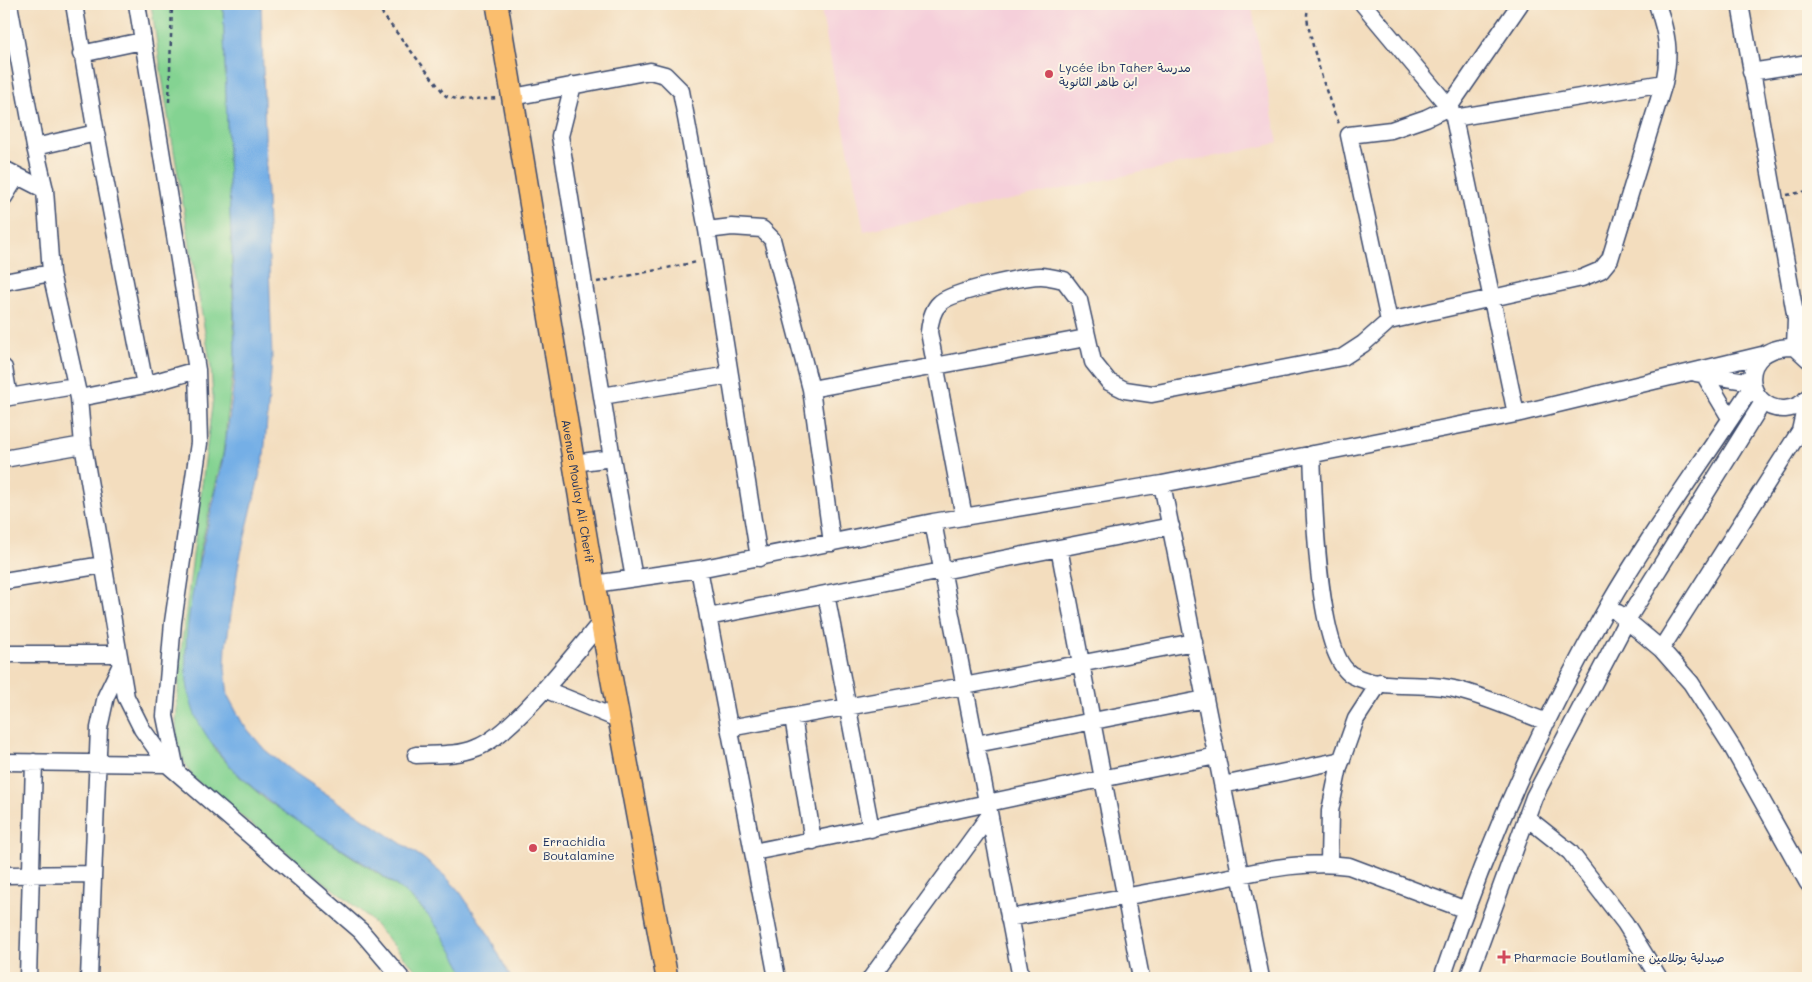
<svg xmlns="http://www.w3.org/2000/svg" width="1812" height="982" font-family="Mali,'Playpen Sans Arabic',sans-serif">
	<rect width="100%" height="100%" fill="#fcf5e5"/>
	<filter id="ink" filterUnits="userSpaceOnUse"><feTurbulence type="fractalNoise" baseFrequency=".02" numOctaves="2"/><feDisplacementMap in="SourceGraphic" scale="10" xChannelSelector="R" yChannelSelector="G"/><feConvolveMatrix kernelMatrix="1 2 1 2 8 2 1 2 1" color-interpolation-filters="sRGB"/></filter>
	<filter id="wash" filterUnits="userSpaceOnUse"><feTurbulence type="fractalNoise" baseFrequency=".0096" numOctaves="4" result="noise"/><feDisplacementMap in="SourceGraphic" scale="20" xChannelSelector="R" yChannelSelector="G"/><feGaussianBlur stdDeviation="1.12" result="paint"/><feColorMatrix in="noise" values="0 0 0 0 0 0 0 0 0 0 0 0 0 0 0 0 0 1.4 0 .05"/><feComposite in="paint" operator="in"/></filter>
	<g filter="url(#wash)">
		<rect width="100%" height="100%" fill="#f3ddbe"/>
		<path fill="#f5cfda" d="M820,4h431l27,139 -414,88z"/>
		<path fill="#84d392" stroke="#508178" d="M151,4h72l12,351 -12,99 -24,101 -11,131 9,33 19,32 24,26 26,23 138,91 27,27 24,36 12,24h-44l-56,-62 -174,-138 -10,-18 -6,-19 -1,-19 5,-72 32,-252 -2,-31 -42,-245z"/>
		<path fill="#75afe6" stroke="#486fa2" d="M223,4h38l11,355 -8,97 -25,106 -13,84 -1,22 3,28 15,28 22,26 24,19 134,89 23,19 14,15 27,40 24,46h-44c-16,-32 -36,-66 -65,-88 -70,-54 -158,-86 -203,-167 -37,-70 14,-198 25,-272 5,-31 11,-66 11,-99 0,-46 -3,-92 -5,-138 -2,-70 -5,-140 -7,-210z"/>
	</g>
	<g filter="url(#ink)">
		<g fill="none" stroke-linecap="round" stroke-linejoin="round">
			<g stroke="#3b496c" stroke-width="19">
				<path id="minor" d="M9,4l26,143 10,43 6,83 28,125 4,47 43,252 16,32 25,35 194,167 40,47
					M74,4l22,129 49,252
					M137,4l60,366 2,73 -26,179 -8,94 11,54
					M1363,4l86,103 5,11 62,296
					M1740,4l56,315 -1,28
					M81,54l61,-13
					M1751,72l57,-9
					M573,85l-13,51 52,322
					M513,97l137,-26 15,4 16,16 26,139 52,328
					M1454,118l210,-35
					M35,147l61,-14
					M4,169l41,21
					M4,197l13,-21
					M707,230l25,-3 30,2 10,10 39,150 21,154
					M4,282l47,-9
					M1389,321l-40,-186 42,-5 35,-12 23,-11 71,-103
					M1808,359l-13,-12c-61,-2 -50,64 -10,62 9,-1 18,-5 23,-12
					M4,368l5,29
					M1696,373l56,9
					M1705,376l25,42
					M811,389l275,-51
					M602,396l128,-21
					M4,398l70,-12
					M79,398l66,-13 52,-15
					M1312,454c2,42 4,201 40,221 30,16 70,6 102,14 31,7 63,22 93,33
					M4,459l79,-14
					M574,463l38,-5 22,120
					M1162,484l99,494
					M964,517l-35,-185c1,-10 3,-22 11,-29 11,-11 84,-27 101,-27 8,0 16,3 23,4l15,20 14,62 16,20 16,8 27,4 191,-37 20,-13 26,-23 193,-43 19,-8 9,-11 54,-176c7,-32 3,-49 -7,-79
					M933,522l88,456
					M1059,548l82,430
					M699,569l78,409
					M4,581l99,-16
					M594,584l105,-15 234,-47 229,-38 354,-70 246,-59
					M826,594l45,235
					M1618,613l43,36 30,34 41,64 76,136
					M708,617l463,-91
					M1661,649l139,-218 7,-31
					M4,654h114
					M544,689l74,30
					M793,717l20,124
					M729,728l235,-42 230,-44
					M976,744l229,-45
					M416,755c19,-1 41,1 60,-7 36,-13 99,-95 126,-127
					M4,762l163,2
					M1223,785l119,-25
					M1526,817l44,35 55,71 34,55
					M753,852c155,-30 309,-67 464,-96
					M1329,863l1,-52 9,-44 17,-48 24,-37
					M4,875l89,-1
					M1009,918c66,-12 131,-24 196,-36 47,-9 96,-23 144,-16l117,44
					M28,978l6,-216
					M89,978l10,-250 7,-32 14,-29
					M871,978l118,-162
					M1442,978c42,-128 99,-255 166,-372 44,-76 97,-147 145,-221
					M1468,978l66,-181 93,-177 136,-218"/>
			</g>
			<g stroke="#3b496c" stroke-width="24">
				<g id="major">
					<path id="s1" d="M497,4l97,580 73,394"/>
				</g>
			</g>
			<path stroke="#3b496c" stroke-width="2.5" stroke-dasharray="4 4" stroke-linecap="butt" d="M380,4l3,11 63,81 18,5 33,-3
				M1309,4c0,3 -2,8 -2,11 0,16 24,97 33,110
				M169,102l3,-98
				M1787,195l21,-4
				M597,282l100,-20"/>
			<use href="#minor" stroke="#fff" stroke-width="16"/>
			<use href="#major" stroke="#fabe6e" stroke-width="21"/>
		</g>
	</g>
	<g fill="#d1495b" stroke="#fcf5e5" stroke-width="2">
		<circle cx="1049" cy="74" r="5"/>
		<circle cx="533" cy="848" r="5"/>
		<path d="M1501.5 949.5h5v5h5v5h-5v5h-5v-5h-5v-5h5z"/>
	</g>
	<g text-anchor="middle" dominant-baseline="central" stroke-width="4" stroke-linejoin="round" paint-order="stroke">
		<g font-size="12" fill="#1b2f5e" stroke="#fcf5e5" text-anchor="start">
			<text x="1059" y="67">Lycée ibn Taher مدرسة<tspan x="1059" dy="14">ابن طاهر الثانوية</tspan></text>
			<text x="543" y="841">Errachidia<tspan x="543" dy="14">Boutalamine</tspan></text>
			<text x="1514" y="957">Pharmacie Boutlamine صيدلية بوتلامين</text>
		</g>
		<g font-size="12" fill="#1b2f5e" stroke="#fcf5e5">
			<text stroke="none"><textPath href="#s1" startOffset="494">Avenue Moulay Ali Cherif</textPath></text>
		</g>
	</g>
	<rect width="1812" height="982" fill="none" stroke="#fcf5e5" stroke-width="20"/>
</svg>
